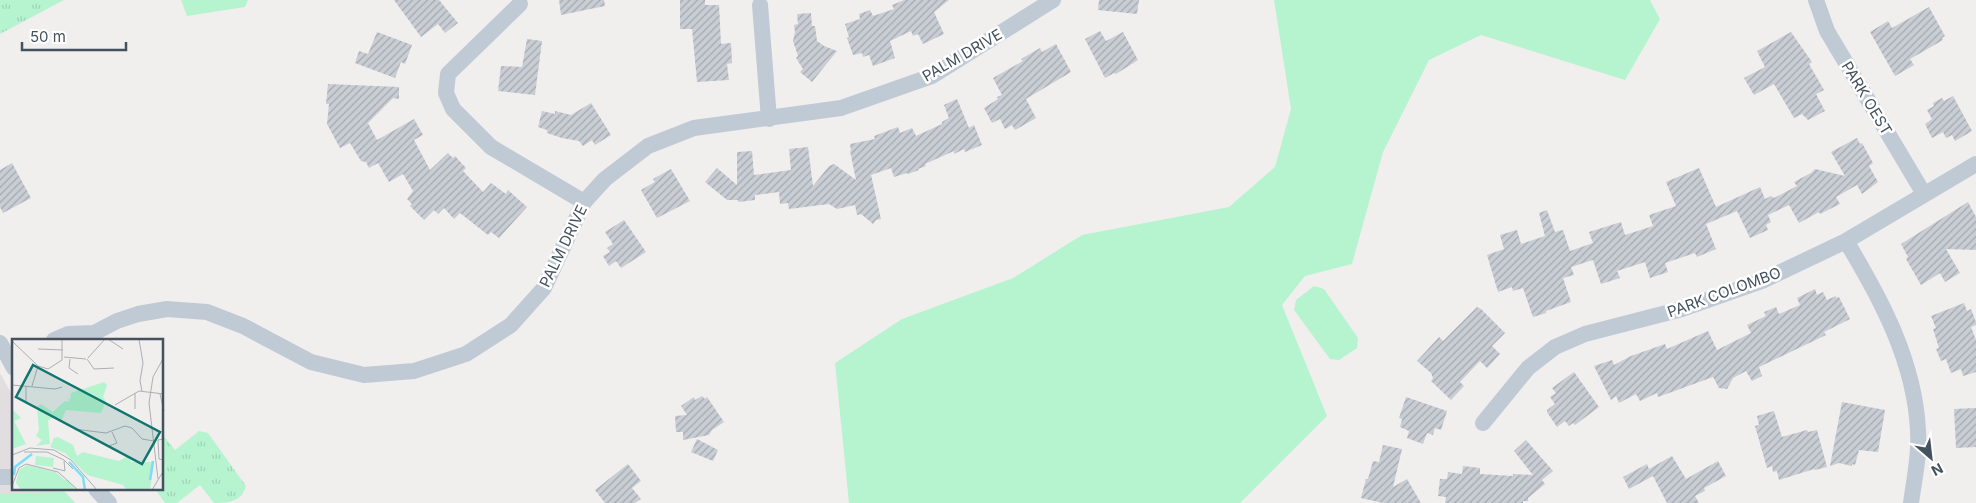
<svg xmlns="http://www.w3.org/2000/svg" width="1976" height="503" font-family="Inter,sans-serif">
	<defs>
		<pattern id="park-tufts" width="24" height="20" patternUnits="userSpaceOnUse" patternTransform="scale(1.25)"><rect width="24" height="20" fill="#b6f4cf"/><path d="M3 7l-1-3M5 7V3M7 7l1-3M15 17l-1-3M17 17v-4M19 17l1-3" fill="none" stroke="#9ed3b4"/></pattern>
		<pattern id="building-hatch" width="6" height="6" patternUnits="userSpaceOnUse" patternTransform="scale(1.25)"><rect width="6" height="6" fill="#c9cdd4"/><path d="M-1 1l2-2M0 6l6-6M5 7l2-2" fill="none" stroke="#a5a9af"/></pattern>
	</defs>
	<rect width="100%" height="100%" fill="#f1eeee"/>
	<path fill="#e2dedf" d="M0,373l14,25v91h43l8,3 10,11h-75z"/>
	<path fill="#b6f4cf" d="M181,0h67l-3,7 -58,9z
		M1274,0h376l10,19 -35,61 -144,-45 -52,25 -46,92 -31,112 -47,12 -23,29 45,111 -87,87h-391l-14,-140 67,-44 111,-41 69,-43 147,-28 46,-40 16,-58z
		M1314,286l10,3 34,49 -1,10 -18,12 -9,-1 -36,-49 2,-10z
		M65,492l10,11h-75v-9z"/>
	<path fill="url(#park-tufts)" d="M0,0h64l-64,34z
		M199,431l9,2 38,53c-4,16 -18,17 -32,17l-14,-18 -23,18h-12l-10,-14h7l1,-54 12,15z"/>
	<path fill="url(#building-hatch)" d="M394,0h45l19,23 -13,10 -7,-9 -17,13z
		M559,0h45l1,6 -44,9z
		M680,0h25v5h14l2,39 10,-1 1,20 -5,1 2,16 -32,2 -5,-53h-12z
		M904,0h45l-15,12 10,22 -21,10 -5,-10 -5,2 -2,-5 -21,10 5,17 -22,8 -4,-11 -6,2 -1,-4 -9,2 -6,-17 2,-1 -4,-13 15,-5 -1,-5 11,-4 3,6 21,-7 -2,-4z
		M1099,0h40l-2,14 -39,-4z
		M1929,7l16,29 -3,2 1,2 -33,19 4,6 -19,11 -25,-44 18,-11 4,7z
		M811,13l1,13h3l2,15 7,5 13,5 -25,31 -12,-10 3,-3 -7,-11 2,-2 -5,-15 2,-9 -1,-7 4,-1 -1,-10z
		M1100,31l6,10 17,-9 15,28 -22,14 -2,-1 -9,5 -20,-39z
		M377,32l35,13 -7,19 -4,-2 -6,16 -40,-15 4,-12 9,3z
		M1791,32l21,30 -3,2 15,26 -8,4 9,17 -17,9 -6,-6 -8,4 -20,-34 -20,11 -10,-17 21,-11 -8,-16z
		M527,39l15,2 -7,54 -37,-4 3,-25 21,1z
		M1056,44l15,28 -45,27 10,19 -21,12 -3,-5 -7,4 -5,-10 -8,4 -8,-15 14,-9 -1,-2 5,-2 -9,-17 30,-17 -2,-2 19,-11 2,4z
		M328,84l71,3v12l-6,-1 -25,25 9,17 37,-21 9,16 -9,5 16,30 18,-17 5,5 2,-2 11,12 -3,3 20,21 8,-9 15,11 2,-4 19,17 -28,31 -8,-6 -3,3 -28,-22 -6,6 -10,-11 -6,6 -4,-4 -10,10 -14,-14 2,-2 -5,-5 6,-8 -10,-17 -14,8 -11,-19 -9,5 -3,-6 -5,-1 -11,-18 -10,5 -13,-24 2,-20h-3z
		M1953,96l19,35 -17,10 -3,-6 -6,3 -3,-6 -11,6 -7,-14 7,-5 -5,-9 7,-4 -1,-3 9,-5 2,3z
		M957,99l12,29 5,-3 8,20 -17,7 -1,-3 -10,5v-3l-29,13 1,2 -8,3 1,1 -11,4 -1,-1 -13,4 -3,-9 -20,7 10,44 -5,1 -3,4 -12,-10 -4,1 -2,-10 -18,4 -8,-5 -40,5 -1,-6 -8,1 -1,-12 -24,3v5l-17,2v-2h-11l-22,-18 12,-14 20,17v-33l15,-1 2,24 37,-5 -2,-21 19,-2 5,39 16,-20 5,-2 22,16 -6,-29h1l-1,-7 25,-5 -1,-3 24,-9 2,6 12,-5 4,8 26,-12v-2l7,-4 -5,-13z
		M591,103l20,32 -16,10 -3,-5 -9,6 -4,-5 -17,-3 -15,-5v-3l-9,-3 4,-16 13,3v-3l16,4z
		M1857,138l3,6 2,-1 11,20 -4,3 9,16 -16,12 -5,-9 -21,12 4,7 -20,10 -1,-2 -20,11 -10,-18 -21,10 3,7 -5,3 2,5 -18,8 -13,-27 -31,13 10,25 -19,8 -2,-4 -30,10 3,9 -18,6 -5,-16 -28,9 3,7 -19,6 -8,-24 -22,7 3,8 -11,3 8,24 -25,9v2l-13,4 -10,-29 -10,3 -1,-4 -14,5 -11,-37 17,-6 -4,-14 17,-5 4,14 24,-8 -6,-23 8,-3 8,22 8,-2 7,21 23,-8 -4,-11 32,-10 4,13 28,-9 -4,-11 27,-9 -10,-24 33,-14 17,39 44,-20 5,12 6,-3 3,2 23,-12 -3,-4 17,-9 4,-4 30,7 -14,-24z
		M12,163l19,35 -28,15 -3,-6v-37z
		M671,169l19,32 -33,17 -16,-28 14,-8 -2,-3z
		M1968,202l8,15v33l-30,-1 14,24 -15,9 -5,-9 -19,12 -15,-26 2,-2 -7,-13z
		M624,220l22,32 -25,16 -5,-7 -7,5 -6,-10 7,-4 -3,-4 6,-4 -8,-12z
		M1815,289l2,6 6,-3 4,8 9,-4v2l3,-1 11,22 -26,13 2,3 -67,32 3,9 -10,5 -6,-10 -13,7 -6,11 -8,-1 -6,-11 -55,20 -1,-4 -17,8 -4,-7 -17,9 -3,-7 -5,4 -17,-34 18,-6 2,5 17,-9 34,-12 2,5 41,-18 9,19 34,-17 -4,-8 19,-9 -2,-4 12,-5 3,7 21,-9 -3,-7z
		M1964,303l3,8 4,-2 5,13v3l-5,2 5,13v32l-13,4 -2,-7 -10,4 -5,-14 -5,2 -5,-12 3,-1 -6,-19 3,-1 -5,-12z
		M1477,307l4,2 24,24 -13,13 8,8 -13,14 -7,-7 -20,21 4,4 -13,14 -20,-19 2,-3 -2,-5 -14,-12 22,-24 4,4z
		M1574,372l25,35 -24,18 -2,-2 -4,3 -4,-5 -8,6 -10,-15v-2l8,-6 -5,-7 6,-4 -4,-5z
		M702,396l3,3 2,-2 17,25 -12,8 -3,5 -26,5v-8h-7l-1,-16 12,-1 -6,-9 13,-9 1,3z
		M1406,397l41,14 -6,19 -6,-2 -2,7 -6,-2 -4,11 -16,-6 2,-7 -9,-4 2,-8 -3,-1z
		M1842,402l43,8 -7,42 -19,-2 -4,15 -3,-1v2l-13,-3 -9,3z
		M1976,408v39l-20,1 -2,-39z
		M1774,411l8,26 25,-7 1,2 9,-2 10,37 -12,3 -1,-1 -35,11 -2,-9 -4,1 -1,-6 -5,2 -12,-42 4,-1 -2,-9z
		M697,439l21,11 -5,11 -22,-9z
		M1526,440l27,31 -11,9 3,4 -17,14v3h-5v2h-78l1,-6 -8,-1 2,-17h7l1,-7 14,2 1,-8 17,2v6l33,2v-2l20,1 -19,-24z
		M1383,445l19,4 -9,38 14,-8 14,24h-38l-22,-5 5,-19h2l5,-18 6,1z
		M1672,456l14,23 32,-18 8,15 -22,12 1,3 -10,5 4,7h-32l-14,-27 -24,13 -6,-12 24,-13 2,5z
		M628,464l13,17 -9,7 9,11 -6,4h-30l-10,-13z"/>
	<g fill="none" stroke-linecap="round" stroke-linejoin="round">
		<path stroke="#bfcad5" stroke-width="16" d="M1816,0l11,31 97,163
			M520,4l-72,70 -2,19 7,16 38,38 93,55
			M760,5l9,114
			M1846,241c35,58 69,121 72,190 2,23 -4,49 -7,72
			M54,340l14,-6 26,-1 23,-12 21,-7 29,-5 40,3 36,14 68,36 53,13 50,-4 52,-17 45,-29 33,-37 40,-86 21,-23 43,-33 46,-18 147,-20 91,-32 121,-76
			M0,343l14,25
			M1483,423l45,-55 27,-21 30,-13 97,-25 80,-28 84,-40 130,-77
			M0,477h14
			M96,489l13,14"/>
	</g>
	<g text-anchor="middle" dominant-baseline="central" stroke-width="5" stroke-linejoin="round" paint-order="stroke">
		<g font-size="15" fill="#44515e" stroke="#fff">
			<text transform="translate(962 55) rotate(-30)">PALM DRIVE</text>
			<text transform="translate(1867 98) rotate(59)">PARK OEST</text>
			<text transform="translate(563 246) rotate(-64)">PALM DRIVE</text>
			<text transform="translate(1724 292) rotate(-20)">PARK COLOMBO</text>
		</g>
	</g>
	<g transform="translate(12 339)">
		<rect width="151" height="151" fill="#f1eeee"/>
		<path d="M92,43l3,3 -4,12 3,4 -5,12 -35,-3 -5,11 -8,-3 -5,2 2,24 -14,2 6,-6 -6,-4 3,-6 -2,-23 4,-3 12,8 12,-11 4,1 -2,-6 3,5 1,-8zM0,70l9,9 -7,3 12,23 -14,5zM46,98l15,8 4,11 6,-4 36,9 8,-5 4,1v5l19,1 -11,27h-12l-4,-5 -36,-10 -22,-22 -15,-6 4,-9zM24,117l18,2 -1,9 -18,-2zM15,126l28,7 21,18h-55l-5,-7 3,-13z" fill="#b6f4cf"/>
		<path d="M103,123h39l-4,28h-16l8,-9h-26zM27,129l21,7v5h8l8,10h-53l-6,-10h17v-10z" fill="#b6f4cf"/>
		<path fill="none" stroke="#7eddf7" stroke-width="2.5" d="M57,123l14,15 2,13M2,136l1,-8 17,-13M138,141l3,-19"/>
		<path fill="none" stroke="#acafb4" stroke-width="1" d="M96,0l15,10M127,0l4,24 -3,18 2,10M0,2l26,25 10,3 14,-9v-21M26,10l25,1M52,18l22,2M76,19l17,-19M58,20l-1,9 9,6M75,20l7,10 20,-1M0,46l43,4 7,-2M14,47v17M20,47l6,-20M123,54v16M148,55l4,17M103,66l24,-14 25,3M62,90l32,4 19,-7 7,2 10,11 12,2M152,100l-6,1 1,19 5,1M97,107l8,-3 -5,-11M12,113h23l17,8 9,9M0,116l18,-7 24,2 17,10 26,30M41,129l12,3 -1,-10M146,140l-9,-76 4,-26 11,-20M0,147l7,-18 7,-4 32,8 20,18M140,151l12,-20"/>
		<path fill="#0f766e" fill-opacity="0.15" stroke="#0f766e" stroke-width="2.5" d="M21,26l127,67 -18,32 -126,-67z"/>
		<rect width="151" height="151" fill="none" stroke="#44515e" stroke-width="2.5"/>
	</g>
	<g transform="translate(1931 458) rotate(152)" stroke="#ffffff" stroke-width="4" paint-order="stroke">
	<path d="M0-4L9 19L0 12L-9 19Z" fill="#44515e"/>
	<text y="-8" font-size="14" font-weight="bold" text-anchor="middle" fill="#44515e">N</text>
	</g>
	<path d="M22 42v8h104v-8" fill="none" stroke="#44515e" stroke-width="2.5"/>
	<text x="30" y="42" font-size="15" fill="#44515e" stroke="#ffffff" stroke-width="4" paint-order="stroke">50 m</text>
</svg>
